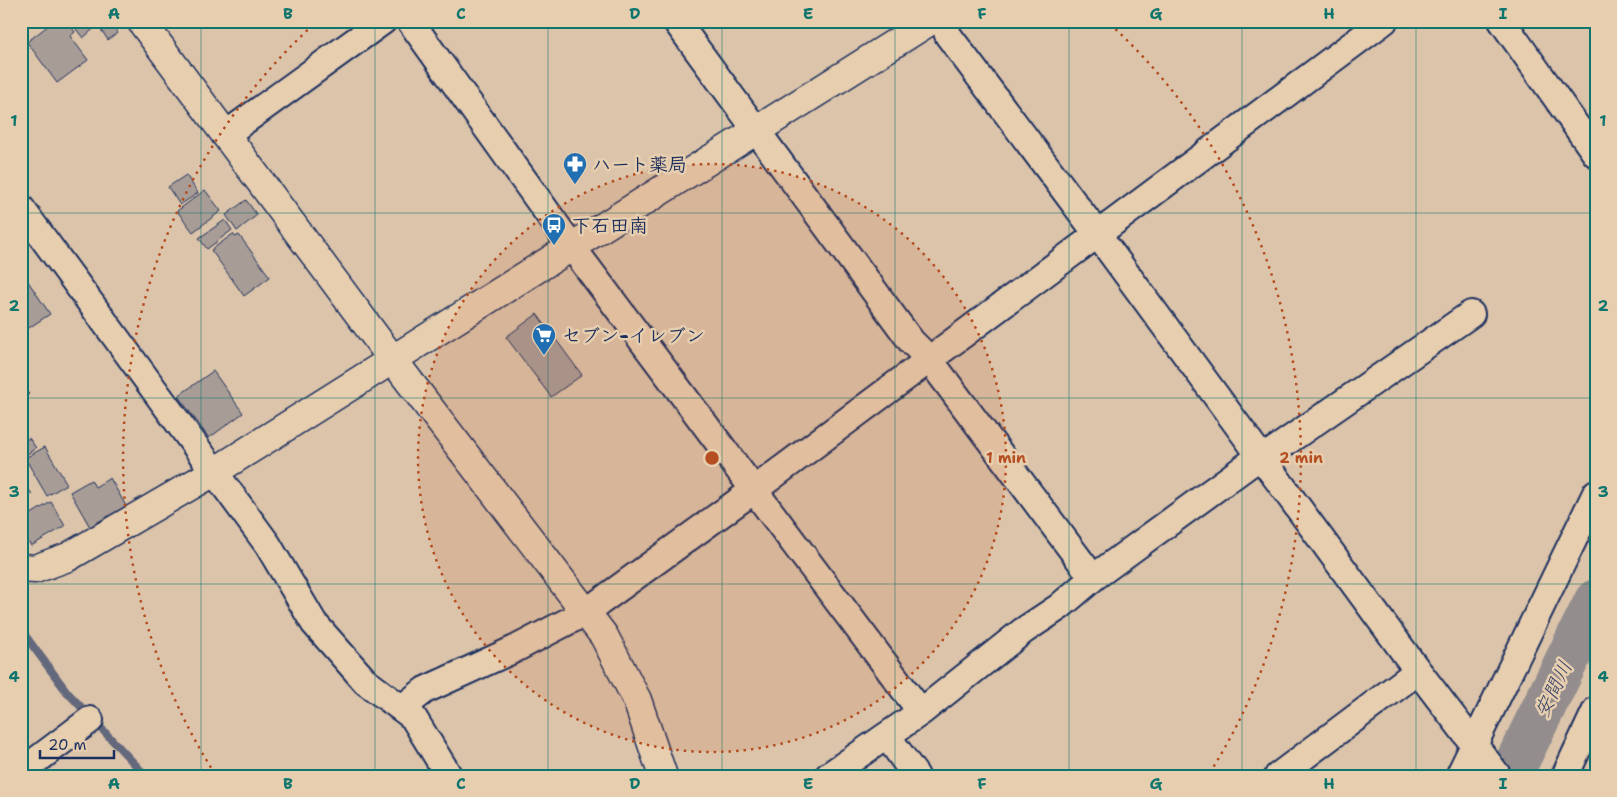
<svg xmlns="http://www.w3.org/2000/svg" width="1617" height="797" font-family="'Shantell Sans','Klee One',sans-serif">
	<rect width="100%" height="100%" fill="#dbc4aa"/>
	<filter id="ink" filterUnits="userSpaceOnUse"><feTurbulence type="fractalNoise" baseFrequency=".02" numOctaves="2"/><feDisplacementMap in="SourceGraphic" scale="10" xChannelSelector="R" yChannelSelector="G"/><feConvolveMatrix kernelMatrix="1 2 1 2 8 2 1 2 1" color-interpolation-filters="sRGB"/></filter>
	<g filter="url(#ink)">
		<g fill="none" stroke-linecap="round" stroke-linejoin="round">
			<path stroke="#64677b" stroke-width="8" d="M21,630l46,62 79,84"/>
			<path stroke="#948d8e" stroke-width="44" d="M1510,776l86,-175"/>
		</g>
		<path fill="#a89c96" stroke="#1b2f5e" d="M54,21h13l8,11 -5,4 18,24 -31,23 -30,-41z
			M87,21h9l2,4 -15,13 -7,-9z
			M104,21h5l9,12 -10,7 -10,-15z
			M186,175l12,18 -18,12 -12,-18z
			M205,190l16,21 -28,21 -16,-21z
			M246,200l11,15 -20,16 -11,-16z
			M225,220l7,10 -25,19 -8,-11z
			M233,234l2,3 4,-2 31,42 -26,19 -33,-46z
			M21,271l29,43 -29,19z
			M537,314l45,61 -31,22 -45,-60z
			M213,371l30,42 -34,25 -31,-42z
			M21,386l8,8 -8,6z
			M29,438l7,10 -13,9 -2,-14z
			M45,447l22,37 -20,12 -22,-38z
			M110,478l16,28 -36,21 -20,-35 21,-12 4,7z
			M21,479l11,15 -11,8z
			M51,502l14,24 -34,20 -10,-16v-10z"/>
		<g fill="none" stroke-linecap="round" stroke-linejoin="round">
			<g stroke="#1b2f5e" stroke-width="30">
				<path id="street" d="M676,21l235,320 18,18 164,219
					M944,21l4,14 150,200 320,436 80,105
					M1502,21l94,133
					M225,135l158,-114
					M21,208l247,337 46,78 52,59 47,35 36,59
					M402,708l23,-18 90,-41 71,-37 168,-122 -182,-243 -162,-226
					M921,712l-167,-222c209,-157 420,-312 630,-469
					M887,736l29,40
					M21,772l69,-52
					M828,776l93,-64 102,-81 36,-24 34,-29 166,-121 13,-5 199,-138
					M1278,776l140,-105
					M1459,776l137,-283
					M1565,776l31,-66"/>
			</g>
			<g stroke="#1b2f5e" stroke-width="31">
				<path id="secondary" d="M141,21l252,339 211,276 33,64 26,76
					M21,568l14,1 33,-12 146,-85 716,-451"/>
			</g>
			<use href="#street" stroke="#e7ceaf" stroke-width="26"/>
			<use href="#secondary" stroke="#e7ceaf" stroke-width="28"/>
		</g>
	</g>
	<path fill="none" stroke="#0f766e" stroke-width="1" stroke-opacity="0.55" d="M201,21v755M375,21v755M548,21v755M722,21v755M895,21v755M1069,21v755M1242,21v755M1416,21v755M21,213h1575M21,398h1575M21,584h1575"/>
	<circle cx="712" cy="458" r="294" fill="#b54e20" fill-opacity=".12"/>
	<g fill="none" stroke="#b54e20" stroke-width="2.5" stroke-dasharray="2.5 5">
		<circle cx="712" cy="458" r="294"/>
		<path d="M215 774A589 589 0 0 1 314 24M1110 24A589 589 0 0 1 1209 774"/>
	</g>
	<defs>
		<g id="pharmacy-pin" transform="scale(1.25)"><path d="M0 17L-7.5 6A9.5 9.5 0 1 1 7.5 6Z" fill="#1f6fb2" stroke="#e7ceaf"/><path d="M-2-6h4v4h4v4h-4v4h-4v-4h-4v-4h4Z" fill="#fff"/></g>
		<g id="bus-pin" transform="scale(1.25)"><path d="M0 17L-7.5 6A9.5 9.5 0 1 1 7.5 6Z" fill="#1f6fb2" stroke="#e7ceaf"/><path d="M-5-6H5V4H4V6H2V4H-2V6H-4V4H-5ZM-3.5-4V0h7V-4ZM-3.5 1.2v1.5H-2V1.2ZM2 1.2v1.5H3.5V1.2Z" fill="#fff"/></g>
		<g id="supermarket-pin" transform="scale(1.25)"><path d="M0 17L-7.5 6A9.5 9.5 0 1 1 7.5 6Z" fill="#1f6fb2" stroke="#e7ceaf"/><path d="M-6-5.5h2.5l.6 2H6L4.5 2H-2.5L-4.4-4H-6ZM-1.5 3.2a1.3 1.3 0 1 0 .1 0ZM3 3.2a1.3 1.3 0 1 0 .1 0Z" fill="#fff"/></g>
	</defs>
	<g fill-rule="evenodd">
		<use href="#pharmacy-pin" x="575" y="164"/>
		<use href="#bus-pin" x="554" y="225"/>
		<use href="#supermarket-pin" x="544" y="335"/>
	</g>
	<g text-anchor="middle" dominant-baseline="central" stroke-width="5" stroke-linejoin="round" paint-order="stroke">
		<g font-size="19" font-weight="bold" fill="#1b2f5e" stroke="#e7ceaf" text-anchor="start">
			<text x="592" y="164">ハート薬局</text>
			<text x="572" y="225">下石田南</text>
			<text x="562" y="335">セブン-イレブン</text>
		</g>
		<g font-size="20" font-style="italic" fill="#334268" stroke="#e7ceaf">
			<text transform="translate(1553 689) rotate(-64)">安間川</text>
		</g>
	</g>
	<circle cx="712" cy="458" r="8" fill="#b54e20" stroke="#e7ceaf" stroke-width="2.5"/>
	<g font-size="15" text-anchor="middle" font-weight="bold" fill="#b54e20" stroke="#e7ceaf" stroke-width="5" stroke-linejoin="round" paint-order="stroke">
		<text x="1006" y="463">1 min</text>
		<text x="1301" y="463">2 min</text>
	</g>
	<rect width="1617" height="797" fill="none" stroke="#e7ceaf" stroke-width="55"/>
	<path d="M40 750v8h74v-8" fill="none" stroke="#1b2f5e" stroke-width="2.5"/>
	<text x="48" y="750" font-size="15" fill="#1b2f5e" stroke="#e7ceaf" stroke-width="4" paint-order="stroke">20 m</text>
	<rect x="28" y="28" width="1562" height="742" fill="none" stroke="#0f766e" stroke-width="2"/>
	<g font-size="16" text-anchor="middle" font-weight="bold" fill="#0f766e">
		<text x="114" y="19">A</text>
		<text x="288" y="19">B</text>
		<text x="461" y="19">C</text>
		<text x="635" y="19">D</text>
		<text x="808" y="19">E</text>
		<text x="982" y="19">F</text>
		<text x="1156" y="19">G</text>
		<text x="1329" y="19">H</text>
		<text x="1503" y="19">I</text>
		<text x="14" y="126">1</text>
		<text x="1603" y="126">1</text>
		<text x="14" y="311">2</text>
		<text x="1603" y="311">2</text>
		<text x="14" y="497">3</text>
		<text x="1603" y="497">3</text>
		<text x="14" y="682">4</text>
		<text x="1603" y="682">4</text>
		<text x="114" y="789">A</text>
		<text x="288" y="789">B</text>
		<text x="461" y="789">C</text>
		<text x="635" y="789">D</text>
		<text x="808" y="789">E</text>
		<text x="982" y="789">F</text>
		<text x="1156" y="789">G</text>
		<text x="1329" y="789">H</text>
		<text x="1503" y="789">I</text>
	</g>
</svg>
